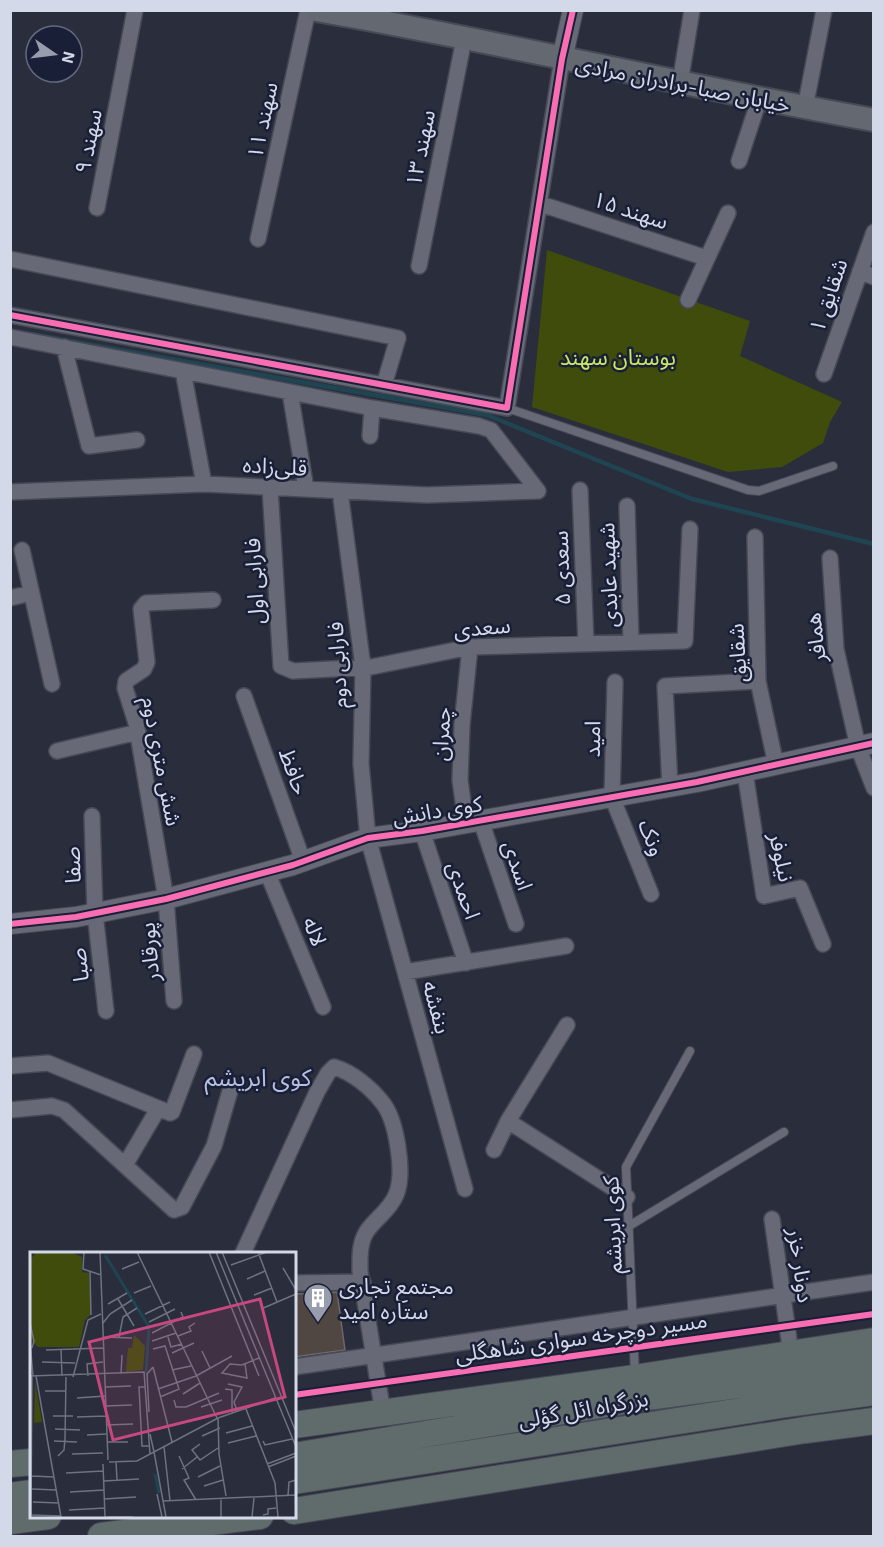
<svg xmlns="http://www.w3.org/2000/svg" width="884" height="1547" font-family="'Exo 2','Noto Sans Arabic',sans-serif">
	<rect width="100%" height="100%" fill="#2a2d3b"/>
	<path fill="#404c0b" d="M547,250l203,71 -10,35 102,46 -12,20 -7,21 -41,24 -54,5 -196,-65z"/>
	<g fill="none" stroke-linecap="round" stroke-linejoin="round">
		<path stroke="#1f4553" stroke-width="4.5" d="M31,334l456,81 205,84 182,45"/>
	</g>
	<path fill="#504743" stroke="#6d696b" stroke-width="1.5" d="M337,1292l8,58 -51,7v-63z"/>
	<g fill="none" stroke-linecap="round" stroke-linejoin="round">
		<g stroke="#474956" stroke-width="10">
			<path id="service" d="M507,408l241,82 11,1 74,-25
				M629,1226l155,-94
				M635,1375l-9,-208 64,-116"/>
		</g>
		<g stroke="#474956" stroke-width="18">
			<path id="minor" d="M680,83l12,-73
				M805,108l19,-98
				M739,161l20,-61
				M541,204l165,54
				M97,208l38,-198
				M258,239l50,-229
				M10,259l388,79 -14,47
				M419,266l45,-227
				M860,271l14,6
				M688,300l40,-87
				M10,315l497,93 55,-349
				M10,337l362,71 107,18 12,4 47,61
				M64,347l25,99 48,-6
				M183,371l21,113
				M824,374l50,-142
				M290,392l16,97
				M370,436l2,-28
				M270,488l11,178 12,5 78,-4 99,-20 215,-6 5,-112
				M580,490l6,154
				M340,491l23,176 -2,97 7,74 97,351
				M10,492l194,-8 223,11 111,-4
				M627,506l4,136
				M755,537l3,144 18,84
				M22,550l30,134
				M830,558l6,91 22,98 16,41
				M10,598l21,-5
				M615,682l-3,115 39,97
				M244,696l59,165
				M57,751l81,-19
				M745,772l19,124 36,-8 23,56
				M670,787l-5,-101 93,-5
				M92,816l3,97 11,98
				M481,821l35,103
				M466,823l-6,-43 2,-55 8,-78
				M422,831l44,132
				M267,872l56,135
				M405,972l161,-26
				M174,1001l-8,-102 -30,-176 -11,-35 1,-7 18,-12 3,-7 -6,-53 5,-6 67,-3
				M10,1066l38,-3 122,50 2,-1 22,-58
				M10,1110l42,-4 12,4 110,100 8,-3 32,-61 16,-55
				M508,1121l119,76
				M494,1150l14,-29 59,-96
				M125,1165l33,-56
				M772,1219l19,135
				M243,1253l74,-161 11,-19 6,-6c18,5 37,21 48,35 15,18 23,72 14,93 -7,16 -20,23 -29,36 -8,12 -7,27 -7,40l23,142
				M294,1283l69,-1
				M294,1367l580,-85"/>
		</g>
		<g stroke="#474956" stroke-width="22">
			<path id="tertiary" d="M562,59l11,-49
				M10,924l66,-7 90,-18 127,-34 75,-27 54,-7 275,-49 177,-39"/>
		</g>
		<g stroke="#474956" stroke-width="26">
			<path id="secondary" d="M316,10c187,32 371,77 558,110"/>
		</g>
		<g stroke="#474956" stroke-width="28">
			<path id="trunk" d="M294,1425l341,-47 239,-37
				M294,1456l353,-59 227,-30
				M10,1464l22,-2
				M294,1481l486,-76 94,-13
				M10,1496l22,-3
				M294,1511l511,-81 69,-9
				M10,1521l38,-5
				M101,1536l159,-20"/>
		</g>
		<use href="#service" stroke="#676a76" stroke-width="8"/>
		<use href="#minor" stroke="#676a76" stroke-width="15"/>
		<use href="#tertiary" stroke="#676a76" stroke-width="20"/>
		<use href="#secondary" stroke="#646971" stroke-width="22"/>
		<use href="#trunk" stroke="#606b6c" stroke-width="26"/>
		<g stroke="#1a1f38" stroke-width="10">
			<path id="cycleway" d="M10,315l497,93 55,-349 11,-49
				M10,924l66,-7 90,-18 127,-34 75,-27 54,-7 275,-49 177,-39
				M294,1395l580,-81"/>
		</g>
		<use href="#cycleway" stroke="#f96db3" stroke-width="6"/>
	</g>
	<defs>
		<g id="building-pin" transform="scale(1.5)"><path d="M0 17L-7.5 6A9.5 9.5 0 1 1 7.5 6Z" fill="#989dad" stroke="#1a1f38"/><path d="M-4-6H4V6H1V3H-1V6H-4ZM-2.5-4.3h1.7v1.8h-1.7ZM.8-4.3h1.7v1.8H.8ZM-2.5-1h1.7V.8h-1.7ZM.8-1h1.7V.8H.8Z" fill="#fff"/></g>
	</defs>
	<g fill-rule="evenodd">
		<use href="#building-pin" x="318" y="1298"/>
	</g>
	<g text-anchor="middle" dominant-baseline="central" stroke-width="5" stroke-linejoin="round" paint-order="stroke">
		<g font-size="22" fill="#d4d9ea" stroke="#1a1f38">
			<text transform="translate(683 83) rotate(11)">خیابان صبا-برادران مرادی</text>
			<text transform="translate(261 120) rotate(-78)">سهند ۱۱</text>
			<text transform="translate(87 141) rotate(-79)">سهند ۹</text>
			<text transform="translate(419 148) rotate(-79)">سهند ۱۳</text>
			<text transform="translate(631 209) rotate(18)">سهند ۱۵</text>
			<text transform="translate(827 295) rotate(-71)">شقایق ۱</text>
			<text transform="translate(275 465) rotate(3)">قلی‌زاده</text>
			<text transform="translate(560 568) rotate(-92)">سعدی ۵</text>
			<text transform="translate(607 575) rotate(-92)">شهید عابدی</text>
			<text transform="translate(253 581) rotate(-93)">فارابی اول</text>
			<text transform="translate(482 626) rotate(-5)">سعدی</text>
			<text transform="translate(814 638) rotate(-97)">همافر</text>
			<text transform="translate(736 653) rotate(-93)">شقایق</text>
			<text transform="translate(336 665) rotate(-93)">فارابی دوم</text>
			<text transform="translate(440 734) rotate(-87)">چمران</text>
			<text transform="translate(591 739) rotate(-89)">امید</text>
			<text transform="translate(163 761) rotate(79)">شش متری دوم</text>
			<text transform="translate(295 771) rotate(70)">حافظ</text>
			<text transform="translate(437 809) rotate(-9)">کوی دانش</text>
			<text transform="translate(653 837) rotate(68)">ونک</text>
			<text transform="translate(783 857) rotate(78)">نیلوفر</text>
			<text transform="translate(71 865) rotate(-92)">صفا</text>
			<text transform="translate(519 865) rotate(71)">اسدی</text>
			<text transform="translate(465 890) rotate(71)">احمدی</text>
			<text transform="translate(316 931) rotate(68)">لاله</text>
			<text transform="translate(148 952) rotate(-95)">پورقادر</text>
			<text transform="translate(78 965) rotate(-97)">صبا</text>
			<text transform="translate(438 1007) rotate(75)">بنفشه</text>
			<text transform="translate(611 1225) rotate(-92)">کوی ابریشم</text>
			<text transform="translate(802 1265) rotate(82)">دونار خزر</text>
			<text transform="translate(581 1336) rotate(-8)">مسیر دوچرخه سواری شاهگلی</text>
			<text transform="translate(583 1408) rotate(-10)">بزرگراه ائل گؤلی</text>
		</g>
		<g font-size="22" fill="#cbe663" stroke="#1a1f38">
			<text x="618" y="356">بوستان سهند</text>
		</g>
		<g font-size="22" fill="#d4d9ea" stroke="#1a1f38" text-anchor="start">
			<text x="339" y="1285">مجتمع تجاری<tspan x="339" dy="25">ستاره امید</tspan></text>
		</g>
		<g font-size="24" fill="#b6bfdf" stroke="#1a1f38">
			<text x="258" y="1076">کوی ابریشم</text>
		</g>
	</g>
	<g transform="translate(30 1252)">
		<rect width="266" height="266" fill="#2a2d3b"/>
		<path d="M7,0h33l12,5v15l7,1 2,41 -6,6 -6,27h-41l-8,-7v-81zM104,83l11,11 -2,24 -17,2 2,-24h4zM5,130l7,40 -8,1z" fill="#404c0b"/>
		<path fill="none" stroke="#1f4553" stroke-width="3" d="M75,3l44,72 -3,47M125,222l4,19"/>
		<path fill="none" stroke="#6e7281" stroke-width="1.5" d="M54,0l-1,17 18,6M70,0l8,208M107,0l80,166M179,0l50,124M186,0l80,195M192,0l74,180M228,0l19,50M201,13l36,-13M253,16l13,22M92,17l17,-7M60,20l1,43M217,27l18,-8M104,41l17,-7M224,43l18,-7M88,47l16,27M78,52l19,-11M231,57l35,-15M115,62l25,-12M119,70l26,-13M0,71l4,18 -2,7M73,71l7,-9 22,-14M122,81l31,-16 -2,-5M148,84l13,-5 -2,-4 6,-4M73,85l29,1M89,85l4,-20 14,-9M138,85l3,10 11,-3M122,89l24,-8M0,90l3,34M31,97l1,27M123,97l12,-3 14,43 -19,8M16,98l57,-2M172,99l8,17M142,101l22,-10M12,110l33,1M215,112l2,14 -25,-5 8,-9 12,1 17,-7M123,115l19,75M142,118l19,-4M91,122l1,-19M0,124l114,-4 6,82M6,124l25,141M58,124l-1,-12 16,-2M43,125l15,-57 13,-6M198,132l14,3 -8,15 3,9M75,135l26,-1M115,135h-6l3,59h7M128,137l38,-13 36,-20M195,137l7,1v23M15,139h21M153,142l17,-11M47,146l28,-2M144,148l2,7h10l33,-14M76,154l26,-1M171,155l21,-7M216,157l29,74 3,34M119,160l-2,-38 6,-7M23,164h20M47,165l29,-1M188,166l1,36 7,42M165,168l21,-6M76,173l27,-1M25,177l25,1M196,181l26,-7M120,182l4,18M57,183l19,-1M172,184l18,-8M24,189l23,1M233,189l2,4 27,-6M77,190h21M198,191l28,-7M170,192l-8,6 8,10 18,-12M134,195l6,54M124,200l12,65M42,202l31,-1M28,204l6,-6 1,-11 1,-62M149,204l10,22 -5,2 12,20M86,209l1,19M79,210l28,-1 81,-43 57,-20M73,212l2,53M237,212l29,-11M238,215l28,-11M152,217l15,-12M36,221l37,-2M2,224l22,1M168,225l22,-11M74,229l35,-2M174,234l19,-6M2,237l24,1M40,240l34,-2M127,242l5,23M258,244l1,-14 7,-2M74,247l32,-2M133,249l133,-6M3,250l26,1M39,258l36,-2M2,263l29,1M233,263l5,-1v-5l8,-1M1,265l1,-141M77,265h26M191,265v-19M222,265l2,-19"/>
		<path fill="#c6487f" fill-opacity="0.15" stroke="#c6487f" stroke-width="3" d="M230,47l25,98 -172,43 -24,-98z"/>
		<rect width="266" height="266" fill="none" stroke="#d4d9ea" stroke-width="3"/>
	</g>
	<rect width="884" height="1547" fill="none" stroke="#d4d9ea" stroke-width="24"/>
	<g transform="translate(54 54) rotate(104)"><circle r="28" fill="#1a1f38" stroke="#64697f" stroke-width="1.5"/>
	<path d="M0-4.5L10 22L0 15L-10 22Z" fill="#989dad"/>
	<text y="-9" font-size="16" font-weight="bold" text-anchor="middle" fill="#d4d9ea">N</text>
	</g>
</svg>
